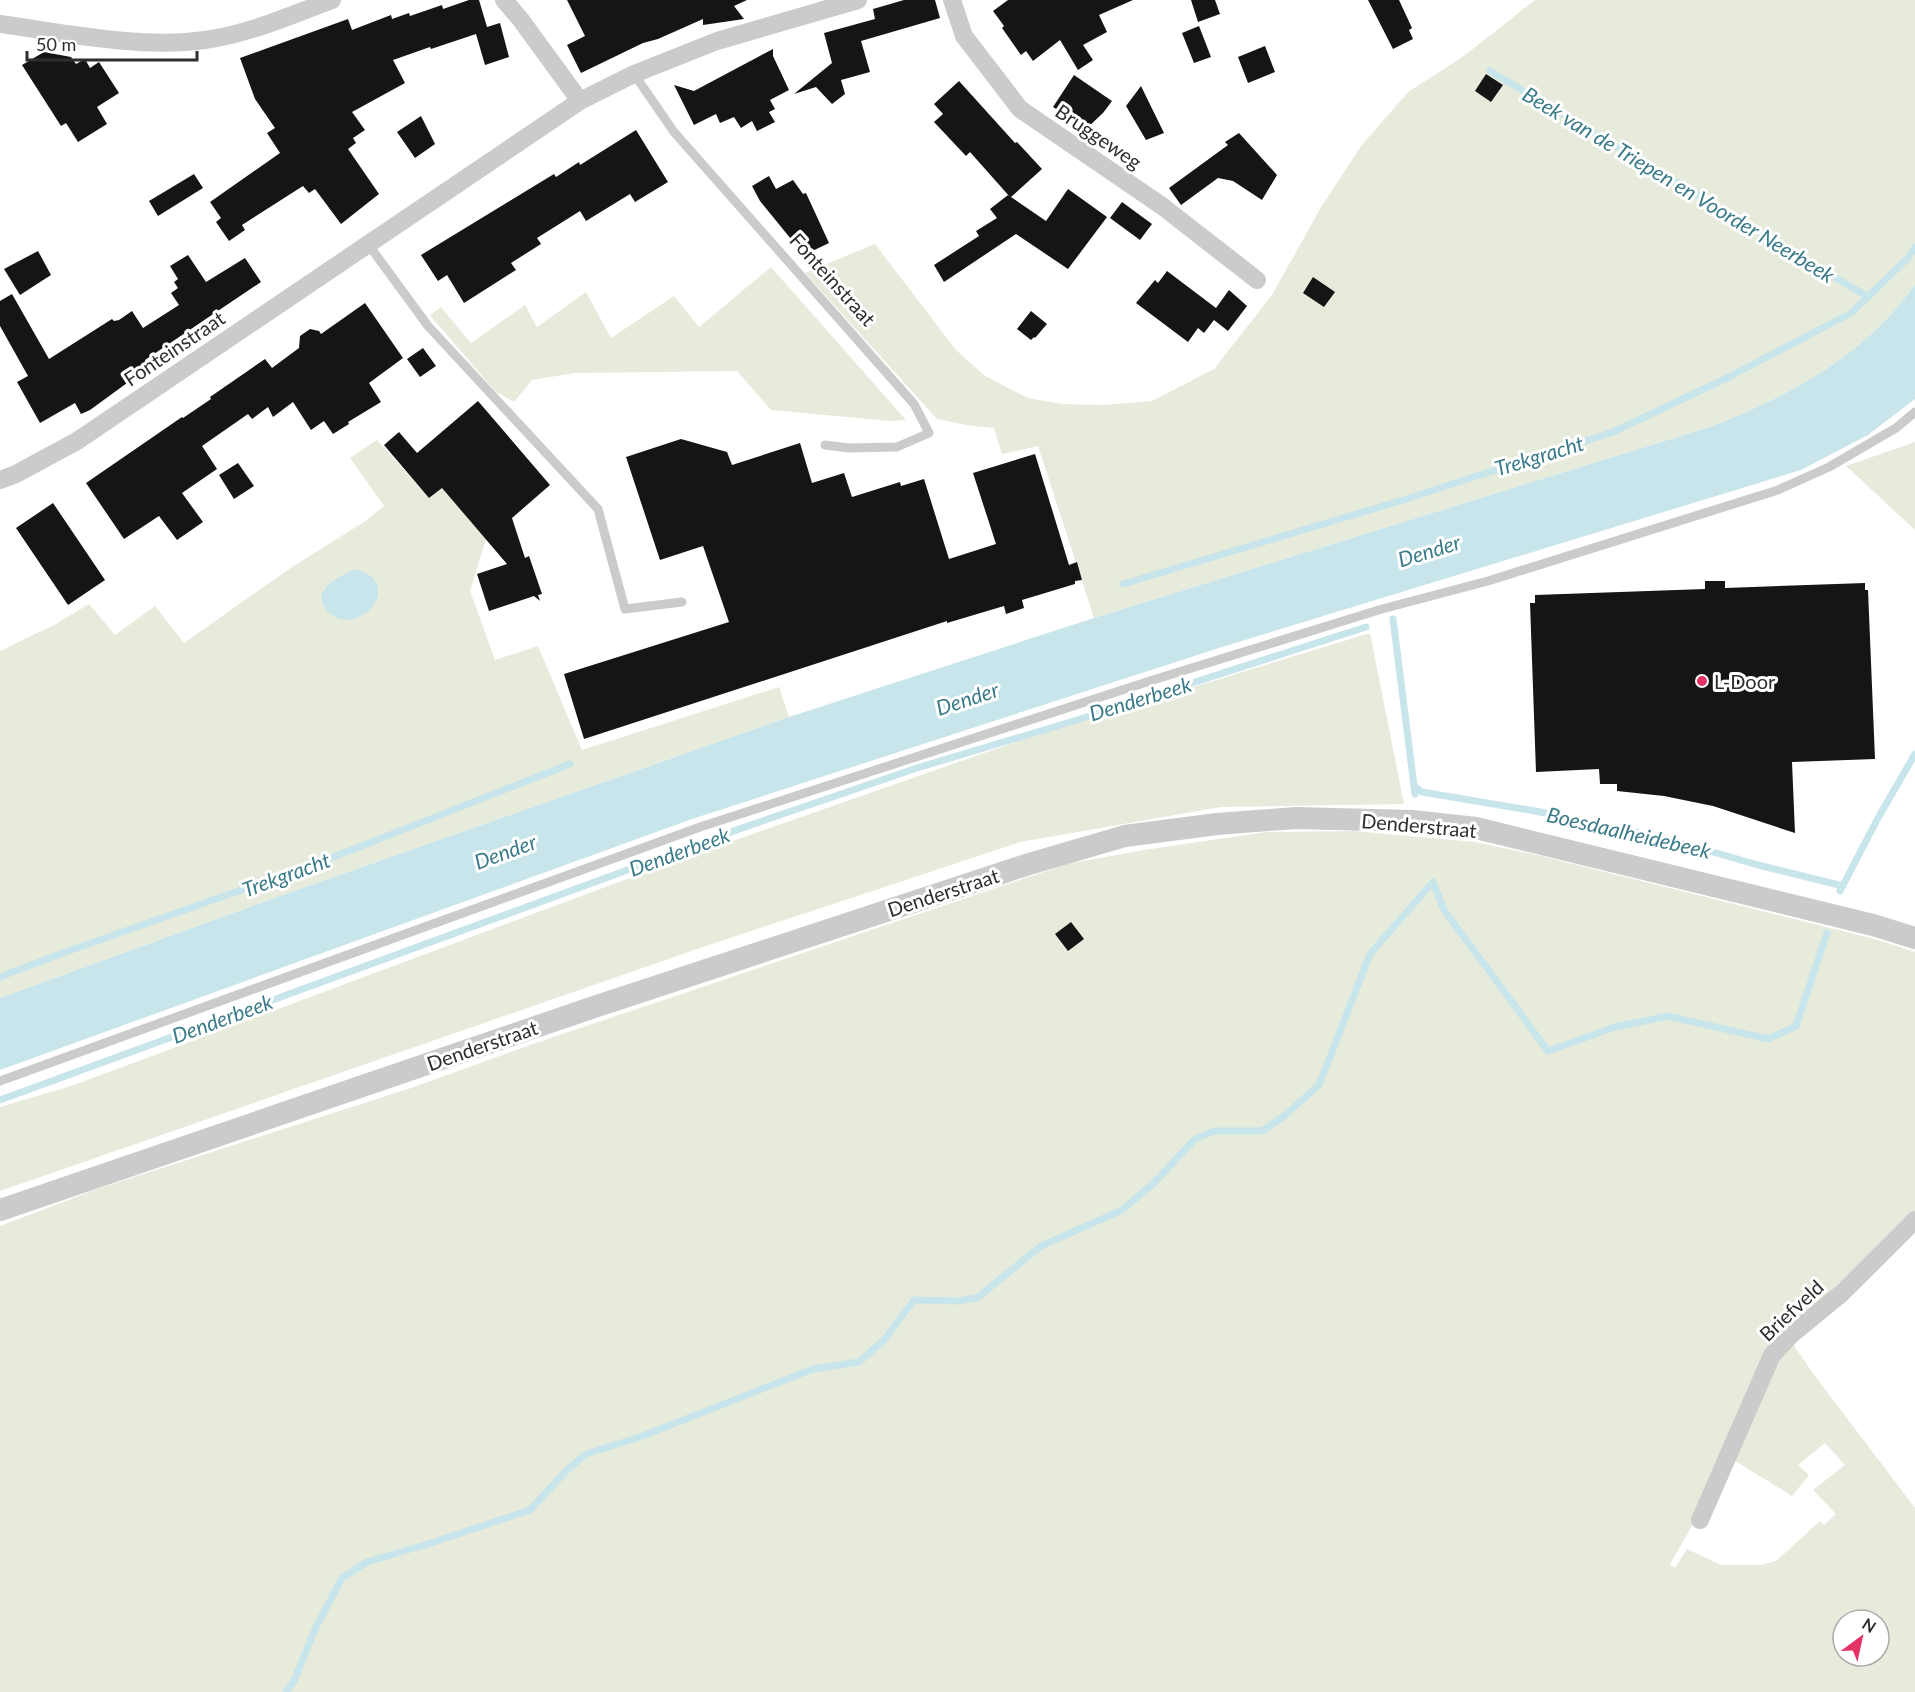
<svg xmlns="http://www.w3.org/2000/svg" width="1915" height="1692" font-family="Lato,sans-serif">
	<rect width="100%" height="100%" fill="#fff"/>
	<path fill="#e7ebdb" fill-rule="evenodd" d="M1535,0h380v284c-49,71 -124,111 -202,142l-619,192 -56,-172 -36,8 -8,-26 -28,-3 -29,-6 -132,-146 70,-29 81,106 29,26 43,22 34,6 41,1 49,-4 62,-32 58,-74 48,-86 41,-63 47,-54 56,-36z
		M771,267l135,153 -16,1 -119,-11 -34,-39 -162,2 -43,7 -18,22 -19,-11 -65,-76 11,-8 30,36 54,-38 12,22 49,-35 25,46 63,-42 25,31z
		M377,440l52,58 13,-10 44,51 -16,52 25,69 43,-14 44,104 197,-63 10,30 -509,179 -280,102v-347l56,-27 33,-20 26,31 40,-29 29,37 108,-76 72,-45 20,-16 -34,-48z
		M1915,442v88l-69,-64z
		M1370,633l34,171 -183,3 -201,35 -317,105 -703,244v-84l74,-22 596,-222 357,-125z
		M1354,831l121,11 62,13 338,84 40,13v260l-20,22 -108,96 -90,187 -27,47 5,4 12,-19 34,16h40l15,-4 44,-40 4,4 12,-11 -23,-24 32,-25 -20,-22 -27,22 11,10 -17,21 -60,-37 44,-100 15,-18 21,31 103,136v184h-1915v-466l100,-38 311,-100 119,-43 537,-181 77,-14 123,-18zM1843,1620h36v36h-36z"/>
	<path fill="#c7e5eb" d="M1915,284v115l-47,36 -67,35 -579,177 -530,172 -692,251v-72l280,-102 509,-179 305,-99 619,-192c78,-31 153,-71 202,-142z
		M355,569c52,14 5,67 -23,46 -8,-6 -10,-11 -11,-20 7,-14 20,-19 34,-26z"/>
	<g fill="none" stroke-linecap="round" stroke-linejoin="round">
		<path stroke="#c7e5eb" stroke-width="7" d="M1490,71l378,226
			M1123,584l280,-84 210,-68 114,-54 124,-65 58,-56 6,-10
			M1393,619l22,175
			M1414,786l8,6 113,19 133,28 90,26 85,21
			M1840,891l38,-73 37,-64
			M0,977l63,-24 263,-93 244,-96
			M0,1100l742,-272 175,-60 160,-48 289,-93
			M286,1692l8,-11 21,-52 27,-51 25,-16 64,-19 99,-33 37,-40 19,-16 54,-17 173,-68 46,-7 24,-21 31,-41 45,1 18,-3 64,-52 81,-36 31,-26 42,-45 19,-8h48l22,-15 35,-31 51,-131 63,-72 11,28 104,141 67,-24 53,-11 100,23 28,-13 31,-93"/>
	</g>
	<path fill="#151515" d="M469,0h10l8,27 13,-4 9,34 -24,8 -9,-31 -45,15 -1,-2 -37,13 12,23 -53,29 13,18 -12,8 3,5 -8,6 31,45 -38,30 -26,-35 -6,4 -6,-7 -61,39 3,5 -16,11 -13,-19 5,-4 -11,-16 70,-49 -13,-20 8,-5 -20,-29 -15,-41 108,-39 4,11 39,-15 1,4 17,-6 1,3 32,-11 1,4z
		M567,0h180l-13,6 10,13 -41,6v-6l-45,20 -15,4 -62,30 -14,-28 18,-9z
		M904,0h31l5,18 -79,23 9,31 -29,8 4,14 -13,10 -16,-17 -22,7 38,-31 -8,-30 51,-14 -2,-10z
		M1008,0h125l-34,15 8,17 -24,13 10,15 -15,10 -18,-30 -27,21 -7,-10 -5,4 -19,-27 2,-2 -11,-15z
		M1191,0h24l5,14 -22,8z
		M1368,0h31l13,28 -3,2 4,9 -20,10z
		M1199,26l12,31 -17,6 -12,-30z
		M1265,46l10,26 -27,11 -10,-26z
		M773,49v7l16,34 -19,10 5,9 -6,3 6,10 -18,9 -5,-10 -11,7 -7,-11 -14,6 -4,-9 -22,11 -20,-40 20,6z
		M44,52l27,5 5,7 9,-5 5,9 9,-6 20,31 -22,14 10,17 -29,18 -12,-19 -5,3 -39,-61z
		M1486,74l17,11 -12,17 -16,-11z
		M1074,75l38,26 -9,12 -16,15 -34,-21z
		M959,81l56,62 2,-1 25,27 -31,28 35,24 22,-32 39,28 -39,52 -52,-35 -72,48 -10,-17 45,-29 -3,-5 21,-13 -7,-9 18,-14 2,2 -40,-45 -4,4 -32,-34 9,-8 -9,-10z
		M1141,86l23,47 -18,7 -20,-34z
		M421,116l14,28 -20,14 -18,-26z
		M636,130l32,52 -33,20 -5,-8 -44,27 -6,-10 -43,27 4,6 -30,19 5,7 -52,33 -17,-28 -9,6 -17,-26 133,-81 2,3 23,-15 1,3z
		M1239,133l38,42 -15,25 -29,-19 -15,-3 -37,27 -12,-17 59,-43 -3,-3z
		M194,174l9,14 -45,28 -9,-15z
		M769,176l7,13 17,-9 10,14 3,-1 23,50 -25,12 -44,-54 -8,-15z
		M1122,202l30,22 -12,16 -30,-22z
		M38,251l13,24 -31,20 -16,-26z
		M188,255l18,27 39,-24 16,24 -116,78 4,7 -59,43 -9,4 -6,-11 -35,20 -23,-41 11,-6 -28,-50v-25l12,-7 37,65 63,-40 2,2 5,-1 13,-9 11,17 36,-23 -8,-12 7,-5 -4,-6 4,-3 -8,-13z
		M1167,271l49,37 13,-18 18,16 -19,25 -14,-11 -10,13 -6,-5 -10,14 -52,-39 19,-23 3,3z
		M1313,277l22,15 -11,15 -21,-14z
		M365,303l38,55 -34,25 12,19 -33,20 1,2 -16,10 -9,-13 -13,9 -18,-28 -20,15 -5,-10 -16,12 -4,-5 -46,32 15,23 -35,24 21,29 -26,18 -18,-24 -35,23 -38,-56 96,-66 1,1 28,-19 -1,-2 55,-38 7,9 27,-20 1,-12 10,-7 9,2 2,3z
		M1031,311l16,13 -12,14 -1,-1 -3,3 -14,-11z
		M423,348l13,18 -16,11 -13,-18z
		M478,401l72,84 -38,33 13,40 4,-2 13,38 -4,1 2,6 -6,-5 -45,15 -12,-37 30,-10 -65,-76 -13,10 -45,-53 15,-13 18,21z
		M681,439l46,13 5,13 68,-22 12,40 32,-10 8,24 48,-15 1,4 23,-7 25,80 47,-15 -23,-71 62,-19 34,111 8,-3 5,18 -7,1v3l-53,16 2,8 -18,6 -2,-8 -57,17v-2l-363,118 -20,-65 165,-52 -26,-76 -43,14 -34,-103z
		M238,463l16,23 -20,13 -15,-24z
		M53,503l52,77 -37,25 -52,-77z
		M1705,581h20v7l140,-5v7h3l7,169 -83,3 3,71 -82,-27 -49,-10 -47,-5v-7h-17l-1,-15 -63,3 -6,-169h5v-8l170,-6z
		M1071,922l13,17 -16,12 -13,-17z"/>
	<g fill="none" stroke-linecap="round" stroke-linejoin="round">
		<path stroke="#cbcbcb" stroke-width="9" d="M634,74l40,58 240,272 15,29 -32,14 -48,1 -24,-3
			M368,244l60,82 170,183 27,100 57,-7
			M0,1081l703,-255 450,-146 229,-71 106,-28 290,-91 51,-23 67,-39 19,-16"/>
		<path stroke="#cbcbcb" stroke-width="18" d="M504,0l17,20 59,81
			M952,0l12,36 56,73 142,97 95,74
			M0,24c65,9 140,25 205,16 44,-6 86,-25 127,-40
			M0,480l16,-6 61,-33 503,-340 54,-27 83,-33 141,-41
			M1700,1520l72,-165 20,-21 50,-41 73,-73"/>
		<path stroke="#cbcbcb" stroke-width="22" d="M0,1210l594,-203 435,-143 96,-28 92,-12 79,-6 116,3 64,7 397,97 42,13"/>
	</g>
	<circle fill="#e43166" stroke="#fff" stroke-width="2" cx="1702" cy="681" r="6"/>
	<g text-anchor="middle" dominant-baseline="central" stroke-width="6" stroke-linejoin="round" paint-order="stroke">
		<g font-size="20" fill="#2e2e2e" stroke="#fff">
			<text transform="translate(1099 136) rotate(34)">Bruggeweg</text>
			<text transform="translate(833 279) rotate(48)">Fonteinstraat</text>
			<text transform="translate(174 348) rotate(-34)">Fonteinstraat</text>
			<text transform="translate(1419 825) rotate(5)">Denderstraat</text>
			<text transform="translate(943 892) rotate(-18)">Denderstraat</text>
			<text transform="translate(482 1045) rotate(-19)">Denderstraat</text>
			<text transform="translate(1791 1310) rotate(-43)">Briefveld</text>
		</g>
		<g font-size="20" fill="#2e2e2e" stroke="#fff" text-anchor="start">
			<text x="1714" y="681">L-Door</text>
		</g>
		<g font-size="21" font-style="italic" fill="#3a7b89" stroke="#fff">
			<text transform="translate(1679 184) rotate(31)">Beek van de Triepen en Voorder Neerbeek</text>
			<text transform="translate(1539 455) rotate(-17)">Trekgracht</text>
			<text transform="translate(1429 550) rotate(-17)">Dender</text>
			<text transform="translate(967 698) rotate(-18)">Dender</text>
			<text transform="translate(1140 698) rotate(-17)">Denderbeek</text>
			<text transform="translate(1629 832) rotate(13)">Boesdaalheidebeek</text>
			<text transform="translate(505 851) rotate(-20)">Dender</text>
			<text transform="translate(679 851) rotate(-20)">Denderbeek</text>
			<text transform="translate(286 874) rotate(-20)">Trekgracht</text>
			<text transform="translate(222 1018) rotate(-20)">Denderbeek</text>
		</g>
	</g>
	<g transform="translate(1861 1638) rotate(33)"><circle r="28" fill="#ffffff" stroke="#ababab" stroke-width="1.5"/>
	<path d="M0-4.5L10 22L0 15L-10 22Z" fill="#e43166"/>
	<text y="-9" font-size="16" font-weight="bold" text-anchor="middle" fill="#2e2e2e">N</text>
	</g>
	<path d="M27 51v9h170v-9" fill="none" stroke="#2e2e2e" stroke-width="3"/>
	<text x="36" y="51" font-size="18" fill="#2e2e2e" stroke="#ffffff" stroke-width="4.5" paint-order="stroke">50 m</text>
</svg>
